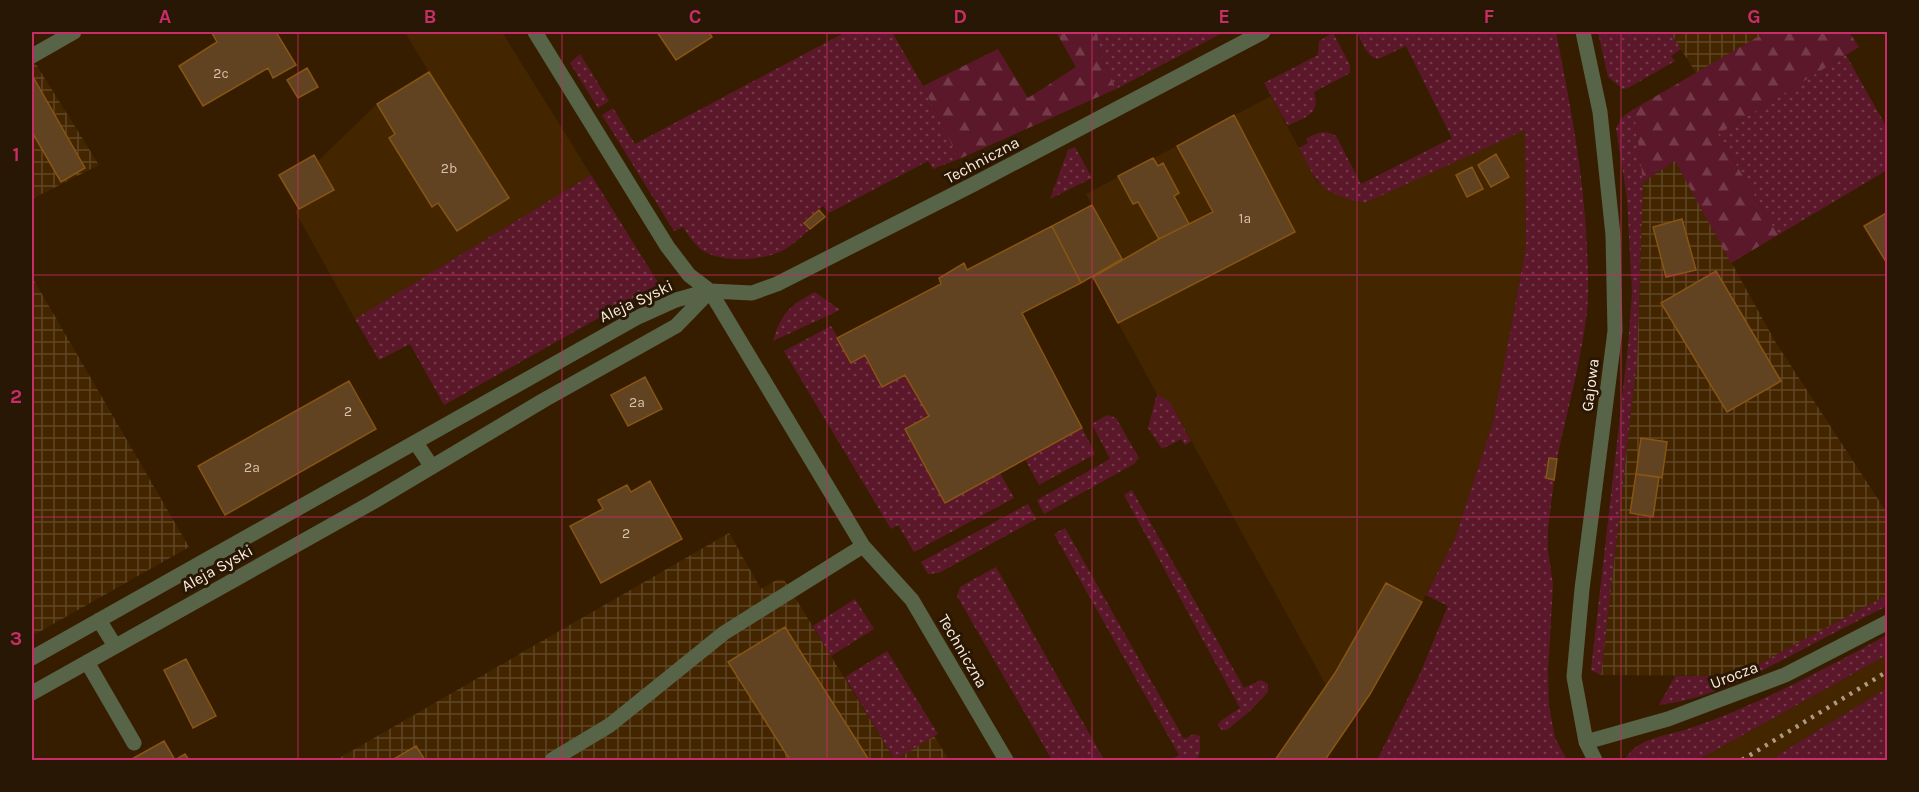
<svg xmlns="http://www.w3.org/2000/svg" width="1919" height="792" font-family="Karla,sans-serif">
	<defs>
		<pattern id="industrial-grid" width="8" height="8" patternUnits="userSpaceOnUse" patternTransform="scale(1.5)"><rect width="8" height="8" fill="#432600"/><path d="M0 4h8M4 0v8" fill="none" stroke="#5f4625"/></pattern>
		<pattern id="grass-dots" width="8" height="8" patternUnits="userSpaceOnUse" patternTransform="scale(1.5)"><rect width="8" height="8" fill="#5c182b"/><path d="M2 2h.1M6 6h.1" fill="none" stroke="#743a49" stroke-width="1.8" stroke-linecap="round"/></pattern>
		<pattern id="forest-firs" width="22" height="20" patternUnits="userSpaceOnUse" patternTransform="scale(1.5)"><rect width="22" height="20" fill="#5c182b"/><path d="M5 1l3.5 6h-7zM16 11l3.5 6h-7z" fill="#743a49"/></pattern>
	</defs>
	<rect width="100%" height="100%" fill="#371d00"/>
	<path fill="#432600" d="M409,32h93l89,143 -236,144 -60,-108 38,-21 -15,-29 59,-57 52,-32 -23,-38z
		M1271,96l46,86 48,21 160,-74 1,118 -33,175 -38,116 -33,64 -36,-19 -59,104 -157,-285 -13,-8 -64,-117 29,-18 -36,-65z
		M1887,655v33l-117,72h-72z"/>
	<path fill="url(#industrial-grid)" d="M1670,32h96l-70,41z
		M32,58l67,107 -67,34z
		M1675,161l101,182 111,170v82l-150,81 -136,-1 36,-315 6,-178z
		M32,277l157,270 -157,89z
		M729,533l32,56 17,-10 6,1 111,180 39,-24 15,24h-613z"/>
	<path fill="url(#grass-dots)" d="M846,32h46l31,54 36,73 -26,10 -5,-8 -99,52 -6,-7 -20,16 6,8c-7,6 -14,13 -22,18 -20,13 -61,15 -82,4 -10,-6 -16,-16 -22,-25l-9,4 -72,-116 11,-7 22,36z
		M1097,32h127l-108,57 -16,-37z
		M1357,32h199c14,72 28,142 31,216 1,21 2,43 0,64 -6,49 -20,99 -30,147l-8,-1 -3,20 8,2 -6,49v22l5,34 -5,86 1,34 6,33 12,22h-190l42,-84 29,-70 -22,-11 29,-57 38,-116 33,-175 -1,-117 -160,73c-44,-10 -46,-16 -66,-55l9,-5 -2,-4c11,-6 18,-10 30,-3l25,48 91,-46 -46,-92 -28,13c-12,-3 -16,-17 -21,-27z
		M1598,32h72l11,17 -10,7 4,5 -47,27 -5,1 -15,-12z
		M1333,33l17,32v8l-36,19c7,23 -9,25 -26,34l-24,-43 54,-28 1,-14z
		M580,54l29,47 -11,7 -28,-45z
		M1846,55l41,73v42l-109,65 -60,-101z
		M1634,109l9,73 -6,178 -36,315 -10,-5 37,-324 4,-53 -5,-95 -11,-70 6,-11z
		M1075,147l17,31 -42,21 18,-49z
		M591,175l68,109 -215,121 -34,-61 -31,16 -24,-41z
		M815,292l25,18 -67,31c8,-27 17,-36 42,-49z
		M831,326l20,36 14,-7 17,31 23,-11 24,41 -23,13 94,44 14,25 -100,54 -16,-27 -7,4 -107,-178z
		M1157,394l13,8 21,39 -6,4 -4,-6 -19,10 -14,-21z
		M1107,415l9,3 23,40 -5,6 -90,50 -7,-14 73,-41 -18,-35z
		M1082,428l13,26 -56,31 -14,-26z
		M1132,490l112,198 17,-8 7,4v8l-18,19 -23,19h-5l-4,-4 1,-4 21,-14 -116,-213z
		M1028,504l8,15 -97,54 -11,1 -7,-12z
		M1065,528l119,211 10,-5 6,2v16l-3,8h-27l9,-5 -125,-221z
		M996,567l108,193h-52l-95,-164 3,-9z
		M1887,595v11c-26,13 -52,26 -78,40 -48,25 -95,52 -150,59l16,-29h62z
		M855,599l19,30 -43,27 -18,-30z
		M1887,635v20l-189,105h-73c11,-22 41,-24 63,-31 70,-24 135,-59 199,-94z
		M887,651l51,83 -43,26 -50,-83z
		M1887,688v72h-117z"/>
	<path fill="url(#forest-firs)" d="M1056,32h41l3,20 16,37 -157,70 -36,-73 75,-37 30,49 48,-31z
		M1766,32h83l10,15 -141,87 60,101 -47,28 -56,-102 -32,21 -9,-73z"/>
	<path fill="#624321" stroke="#885513" stroke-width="1.5" d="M214,32h62l20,33 -23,13 -5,-10 -65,38 -24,-40 38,-24 -5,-9z
		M657,32h52l3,5 -36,23z
		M307,68l11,19 -20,11 -11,-18z
		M429,72l80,126 -52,33 -19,-28 -6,4 -43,-69 6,-4 -18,-30z
		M32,75l53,93 -24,14 -29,-50z
		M1234,115l61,117 -177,91 -25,-46 66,-38 54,-27 -36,-66z
		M1496,154l13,23 -18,10 -13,-22z
		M314,155l20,35 -35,19 -20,-34z
		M1153,158l5,8 5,-3 16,30 -5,3 15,28 -30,15 -21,-37 -5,2 -15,-28z
		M1472,167l11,22 -16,8 -11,-22z
		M1092,205l30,54 -41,24 -29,-57z
		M819,210l6,7 -15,12 -6,-6z
		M1888,212v53l-24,-39z
		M1682,219l14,51 -30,7 -13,-50z
		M1052,226l29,57 -59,30 60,115 -137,75 -40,-74 24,-13 -24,-41 -23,12 -17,-32 -14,8 -14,-25 104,-54 -2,-6 25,-15 3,7z
		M1716,271l65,110 -54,31 -66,-109z
		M645,377l17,32 -34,17 -17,-31z
		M349,381l27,48 -151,86 -27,-49z
		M1641,438l26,4 -5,36 -26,-4z
		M1549,458l8,1 -3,21 -8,-2z
		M1636,474l23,3 -6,40 -23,-4z
		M650,481l32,58 -81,44 -31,-57 33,-17 -5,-9 29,-15 4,7z
		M1386,583l36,19 -52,92 -45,66h-50l60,-87z
		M785,627l30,48 54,85h-79l-62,-98z
		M186,659l30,57 -23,12 -29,-58z
		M164,741l11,19 10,-6 4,6h-59z
		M416,746l9,14h-33z"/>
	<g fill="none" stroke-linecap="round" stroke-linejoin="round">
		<path stroke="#586448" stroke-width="15" d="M535,32l132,214 22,29 21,16 42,2 25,-9 197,-100 289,-152
			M1583,32l17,80 13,123 2,96 -33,258 -8,88 12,65 9,18
			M32,56l42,-24
			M710,291l153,255 49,54 94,160
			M416,443l16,24
			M99,620l16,26
			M32,658l604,-340 40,-18 32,-9
			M87,662l47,81
			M32,693l341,-191 171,-102 132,-74 34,-35
			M1586,742l82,-23 117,-44 103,-53
			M552,760l58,-35 114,-92 139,-87"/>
		<path stroke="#ae9983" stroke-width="4.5" stroke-dasharray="3 6" stroke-linecap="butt" d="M1742,760l146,-89"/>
	</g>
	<path fill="none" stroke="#c82d68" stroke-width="1.5" stroke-opacity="0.55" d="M298,32v728M562,32v728M827,32v728M1092,32v728M1357,32v728M1621,32v728M32,275h1856M32,517h1856"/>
	<g text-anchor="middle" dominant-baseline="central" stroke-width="6" stroke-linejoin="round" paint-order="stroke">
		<g font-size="14" fill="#d7c2ac">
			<text x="221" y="73">2c</text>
			<text x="449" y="168">2b</text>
			<text x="1245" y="218">1a</text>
			<text x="637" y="402">2a</text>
			<text x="348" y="411">2</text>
			<text x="252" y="467">2a</text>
			<text x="626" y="533">2</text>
		</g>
		<g font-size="16" fill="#feecdb" stroke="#271704">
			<text transform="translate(982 160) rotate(-28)">Techniczna</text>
			<text transform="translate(636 301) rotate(-25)">Aleja Syski</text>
			<text transform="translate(1590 385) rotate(-83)">Gajowa</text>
			<text transform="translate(217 568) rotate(-29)">Aleja Syski</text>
			<text transform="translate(963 651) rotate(60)">Techniczna</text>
			<text transform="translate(1734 675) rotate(-21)">Urocza</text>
		</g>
	</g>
	<rect width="1919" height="792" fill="none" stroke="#271704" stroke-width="66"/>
	<rect x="33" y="33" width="1853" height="726" fill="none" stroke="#c82d68" stroke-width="2"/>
	<g font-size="20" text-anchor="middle" font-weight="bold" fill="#c82d68">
		<text x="165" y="23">A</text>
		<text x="430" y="23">B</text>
		<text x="695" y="23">C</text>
		<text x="960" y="23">D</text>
		<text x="1224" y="23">E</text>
		<text x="1489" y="23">F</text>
		<text x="1754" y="23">G</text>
		<text x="16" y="161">1</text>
		<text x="16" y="403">2</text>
		<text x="16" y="645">3</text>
	</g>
</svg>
